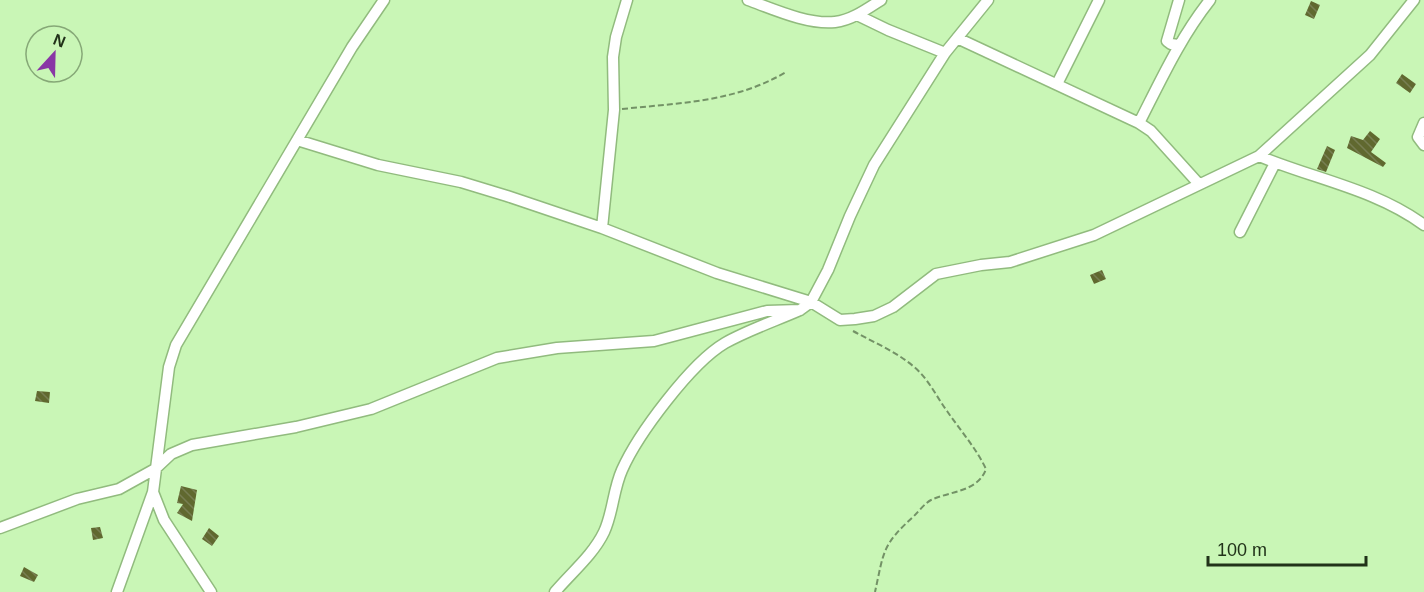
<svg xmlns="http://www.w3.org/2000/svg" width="1424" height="592" font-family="Helvetica,sans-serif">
	<defs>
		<pattern id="building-back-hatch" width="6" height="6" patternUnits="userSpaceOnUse" patternTransform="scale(1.5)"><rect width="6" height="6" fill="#60682f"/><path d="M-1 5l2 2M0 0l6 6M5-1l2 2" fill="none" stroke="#777e52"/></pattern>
	</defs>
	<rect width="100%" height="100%" fill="#c9f6b6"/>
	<path fill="url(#building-back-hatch)" d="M1311,1l9,4 -6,14 -9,-4z
		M1402,74l14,10 -6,9 -14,-10z
		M1370,131l10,8 -9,13 15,11 -3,4 -36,-19 4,-12 12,4z
		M1327,146l8,4 -9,22 -9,-3z
		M1102,270l4,9 -12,5 -4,-9z
		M37,391l13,1 -1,11 -14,-2z
		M181,486l16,4 -5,31 -15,-8 6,-9 -6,-1z
		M100,527l3,11 -10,2 -2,-12z
		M209,528l10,8 -7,10 -10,-7z
		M24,567l14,8 -4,7 -14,-6z"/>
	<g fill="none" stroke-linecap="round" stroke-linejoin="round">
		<g stroke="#91bb7e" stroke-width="13">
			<path id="street" d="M748,0c25,9 60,25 87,22 17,-2 32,-13 46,-22
				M857,15l31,15 57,23
				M957,38l182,85 12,8 47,52
				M1178,45l-7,-1 -4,-3 12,-41
				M1057,84l42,-84
				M1139,123c22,-43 41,-85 71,-123
				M1424,123l-6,14 6,8
				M297,140l81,25 83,17 46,14 95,32 115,45 94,29 29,18 15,-1 19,-3 19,-9 43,-33 45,-9 29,-3 84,-27 165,-79 111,-101 44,-55
				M1259,156c55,23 116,33 165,69
				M602,228l12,-118 -1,-53 3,-20 11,-37
				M1240,232l35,-69
				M153,492l11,28 47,72
				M0,528l77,-29 42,-10 36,-20 16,-15 21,-9 104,-18 75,-18 126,-51 60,-10 97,-7 113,-30 33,-1
				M117,592l36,-100 16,-125 7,-22 176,-298 32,-47
				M555,592c16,-19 38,-37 49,-60 9,-19 9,-42 18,-62 16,-36 69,-107 103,-127 23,-13 50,-22 75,-33l11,-8 17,-32 22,-54 24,-51 71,-112 43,-53"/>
		</g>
		<path stroke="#739266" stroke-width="2" stroke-dasharray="6 3" stroke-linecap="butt" d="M622,109c57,-6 114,-7 164,-37
			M853,331c20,11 42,20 60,35 15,12 23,30 34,45 13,19 29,37 39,58 -8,23 -36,22 -55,31 -6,3 -12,11 -17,16 -32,29 -30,35 -39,76"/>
		<use href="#street" stroke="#fff" stroke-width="10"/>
	</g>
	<g transform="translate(54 54) rotate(22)"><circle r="28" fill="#c9f6b6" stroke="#86a877" stroke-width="1.5"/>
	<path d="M0-4.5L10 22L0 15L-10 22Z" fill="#8937a5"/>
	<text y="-9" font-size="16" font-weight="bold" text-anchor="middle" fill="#213219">N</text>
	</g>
	<path d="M1208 556v9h158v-9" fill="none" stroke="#213219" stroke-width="3"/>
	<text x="1217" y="556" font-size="18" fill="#213219" stroke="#c9f6b6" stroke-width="4.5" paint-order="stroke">100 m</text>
</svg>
